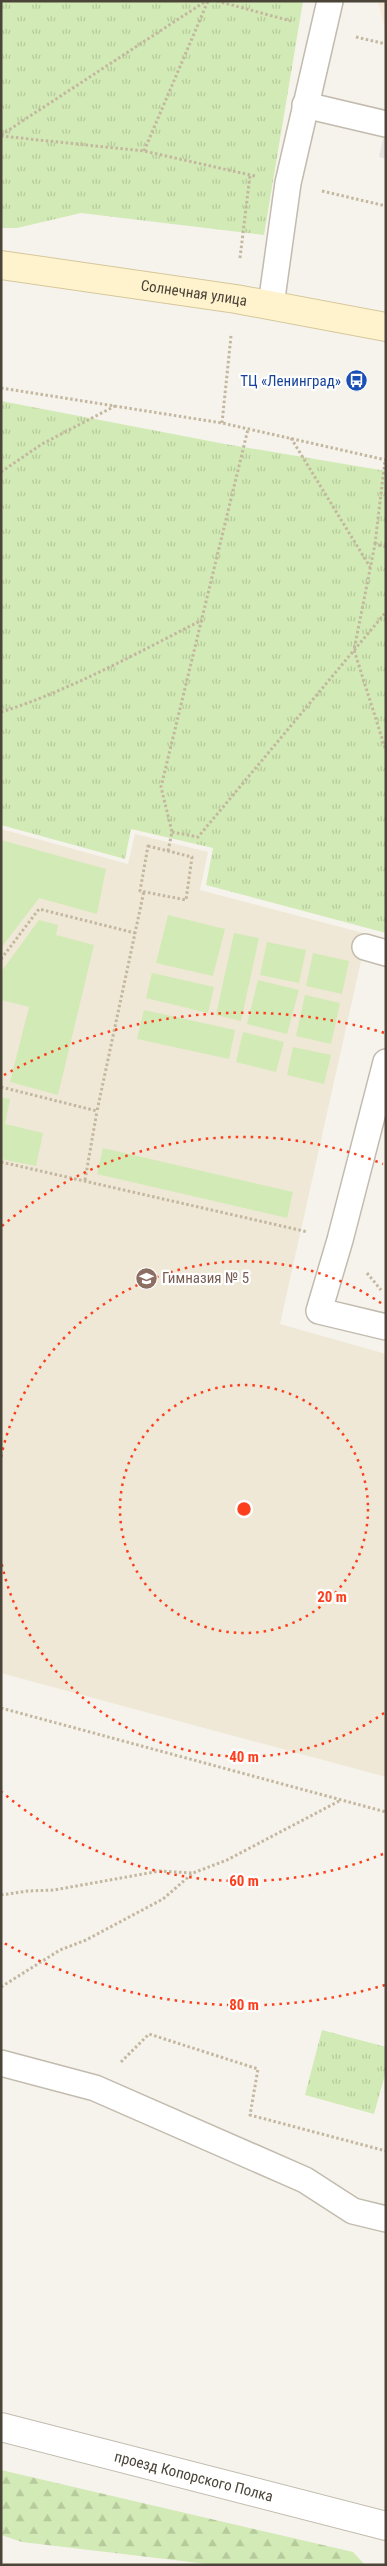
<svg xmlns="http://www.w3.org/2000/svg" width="387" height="2566" font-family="'Roboto Condensed',sans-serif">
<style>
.commercial{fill:#f7ead8}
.education{fill:#efe8d6}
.grass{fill:#d2eab5}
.forest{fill:url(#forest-firs)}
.park{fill:url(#park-tufts)}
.parking{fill:#e5e3e0}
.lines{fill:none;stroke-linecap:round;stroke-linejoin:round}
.lane-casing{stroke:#c2bbae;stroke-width:28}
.street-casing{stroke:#c2bbae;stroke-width:30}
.secondary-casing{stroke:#d6c79b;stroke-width:30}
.path{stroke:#c4b79f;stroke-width:3;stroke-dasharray:2.5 2.5;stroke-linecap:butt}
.lane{stroke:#fff;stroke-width:25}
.street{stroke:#fff;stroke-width:28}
.secondary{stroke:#fff3cd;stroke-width:28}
.ring{fill:none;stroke:#fc3f1d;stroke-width:2.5;stroke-dasharray:2.5 5}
.labels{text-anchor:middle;stroke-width:4.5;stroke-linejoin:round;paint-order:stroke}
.street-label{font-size:15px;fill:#4b4439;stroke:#fff}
.transit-label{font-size:15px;fill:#164399;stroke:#fff;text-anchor:end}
.education-label{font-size:15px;fill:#785e54;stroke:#fff;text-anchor:start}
.centre{fill:#fc3f1d;stroke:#fff;stroke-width:2.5}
.ring-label{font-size:15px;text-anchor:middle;font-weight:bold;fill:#fc3f1d;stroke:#fff;stroke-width:4.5;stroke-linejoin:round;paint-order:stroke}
</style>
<defs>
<pattern id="forest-firs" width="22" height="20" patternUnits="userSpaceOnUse" patternTransform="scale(1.25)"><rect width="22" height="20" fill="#d2eab5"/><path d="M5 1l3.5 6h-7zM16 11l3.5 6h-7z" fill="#b6ca9c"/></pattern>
<pattern id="park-tufts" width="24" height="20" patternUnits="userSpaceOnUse" patternTransform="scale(1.25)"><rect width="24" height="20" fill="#d2eab5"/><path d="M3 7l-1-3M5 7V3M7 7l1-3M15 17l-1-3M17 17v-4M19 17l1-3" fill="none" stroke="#b6ca9c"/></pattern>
</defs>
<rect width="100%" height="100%" fill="#f6f3ec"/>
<!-- commercial -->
<polygon class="commercial" points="378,1 386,1 386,32"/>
<!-- education -->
<polygon class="education" points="1,829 128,864 135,834 208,852 200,890 367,934 280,1324 386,1354 386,1777 1,1673"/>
<!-- grass -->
<g class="grass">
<polygon points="1,840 106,869 97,914 39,898 1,948"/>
<polygon points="168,915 225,929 213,976 156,963"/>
<polygon points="39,920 58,925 56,935 94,945 58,1095 10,1082 29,1007 1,1000 1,972"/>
<polygon points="234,933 259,938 241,1021 216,1015"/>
<polygon points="267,942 306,950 299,983 260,975"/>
<polygon points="313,953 349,961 342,994 306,986"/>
<polygon points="152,973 214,987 208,1013 146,998"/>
<polygon points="258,980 299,990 287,1034 247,1024"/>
<polygon points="305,995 340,1003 331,1044 296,1036"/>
<polygon points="144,1010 235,1030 229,1059 137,1039"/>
<polygon points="243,1032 284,1042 276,1072 236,1062"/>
<polygon points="293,1047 331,1055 324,1084 287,1075"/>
<polygon points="1,1097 10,1099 5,1124 43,1133 36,1166 1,1159"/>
<polygon points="103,1148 293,1192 287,1218 97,1174"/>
</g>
<!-- forest -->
<polygon class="forest" points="1,2470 353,2552 365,2565 216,2565 22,2542 1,2535"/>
<!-- park -->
<g class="park">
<polygon points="1,1 303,1 264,235 81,213 17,228 1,228"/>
<polygon points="1,401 225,444 386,471 386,933 206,885 213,848 131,829 125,859 1,825"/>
<polygon points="322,2030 386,2047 386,2071 374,2114 305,2095"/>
</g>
<!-- parking -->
<polygon class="parking" points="386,125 386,159 379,157"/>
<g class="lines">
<defs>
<g id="lane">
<polyline points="305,105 386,124"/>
<polyline points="271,305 288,183 330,1"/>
<polyline points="365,947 386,953"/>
<polyline points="386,1062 340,1240 319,1311 386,1327"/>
<polyline points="1,2063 95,2088 305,2180 353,2211 386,2219"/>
</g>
<g id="street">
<path id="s1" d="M1 2427 386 2526"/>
</g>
<g id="secondary">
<path id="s2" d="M1 265 236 299 386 327"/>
</g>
</defs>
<!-- lane casing -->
<use href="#lane" class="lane-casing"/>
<!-- street casing -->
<use href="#street" class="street-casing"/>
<!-- secondary casing -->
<use href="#secondary" class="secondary-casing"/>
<!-- path -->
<g class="path">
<polyline points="217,1 291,21"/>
<polyline points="356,37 386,44"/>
<polyline points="1,135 206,1"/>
<polyline points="1,136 144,151 255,176"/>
<polyline points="144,151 208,1"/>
<polyline points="322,191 386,206"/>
<polyline points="240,258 250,175"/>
<polyline points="1,388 222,423 386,460"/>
<polyline points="222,423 231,336"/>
<polyline points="291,438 370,567"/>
<polyline points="1,472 42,444 115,406"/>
<polyline points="375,544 385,460"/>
<polyline points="386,547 375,544 354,650 386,751"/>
<path d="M1 712C69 691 139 652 202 620"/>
<polyline points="172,832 198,837 386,612"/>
<polygon points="148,846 192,857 186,900 140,891"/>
<polyline points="168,851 172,832 161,787 248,429"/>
<polyline points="1,959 39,909 135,933"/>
<polyline points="1,1087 97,1111 144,891"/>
<polyline points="1,1162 308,1232"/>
<polyline points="85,1180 97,1111"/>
<polyline points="367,1273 381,1290"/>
<polyline points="1,1708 386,1812"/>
<polyline points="1,1895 28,1891 54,1890 160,1871 192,1873"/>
<polyline points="1,1987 60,1950 86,1940 163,1899 193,1873 227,1860 341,1800"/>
<polyline points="121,2062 149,2034 258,2069 250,2115 386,2151"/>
</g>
<!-- lane -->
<use href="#lane" class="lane"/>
<!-- street -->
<use href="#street" class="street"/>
<!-- secondary -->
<use href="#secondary" class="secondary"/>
</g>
<!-- distance rings -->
<g class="ring">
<circle cx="244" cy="1509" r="124"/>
<path d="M384 1713A248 248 0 0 1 1 1561M1 1457A248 248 0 0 1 384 1305"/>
<path d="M383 1854A372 372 0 0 1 2 1792M2 1226A372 372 0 0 1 383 1164"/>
<path d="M385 1985A496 496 0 0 1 4 1943M4 1075A496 496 0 0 1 385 1033"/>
</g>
<!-- icons -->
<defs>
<symbol id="bus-disc" viewBox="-11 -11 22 22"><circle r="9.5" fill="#1a4fb4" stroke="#fff"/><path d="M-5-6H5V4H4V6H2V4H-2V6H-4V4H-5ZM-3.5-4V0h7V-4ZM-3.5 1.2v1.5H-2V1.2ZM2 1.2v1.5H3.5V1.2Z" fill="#fff"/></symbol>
<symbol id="school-disc" viewBox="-11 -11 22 22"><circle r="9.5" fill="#8d6e63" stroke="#fff"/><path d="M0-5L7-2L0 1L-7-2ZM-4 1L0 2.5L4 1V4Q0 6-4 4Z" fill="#fff"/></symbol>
</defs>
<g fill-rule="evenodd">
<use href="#bus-disc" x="344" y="368" width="25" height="25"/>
<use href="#school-disc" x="134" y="1266" width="25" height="25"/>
</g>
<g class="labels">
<!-- street labels -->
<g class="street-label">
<text dy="5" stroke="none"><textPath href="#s2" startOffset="195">Солнечная улица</textPath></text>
<text dy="5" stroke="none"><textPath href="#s1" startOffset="199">проезд Копорского Полка</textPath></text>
</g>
<!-- transit labels -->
<g class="transit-label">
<text x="341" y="386">ТЦ «Ленинград»</text>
</g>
<!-- education labels -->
<g class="education-label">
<text x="162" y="1283">Гимназия № 5</text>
</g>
</g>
<circle cx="244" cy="1509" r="8" class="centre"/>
<g class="ring-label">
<text x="332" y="1602">20 m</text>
<text x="244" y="1762">40 m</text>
<text x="244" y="1886">60 m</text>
<text x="244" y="2010">80 m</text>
</g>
<!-- border -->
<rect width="387" height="2566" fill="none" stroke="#4b4439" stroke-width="5"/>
</svg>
